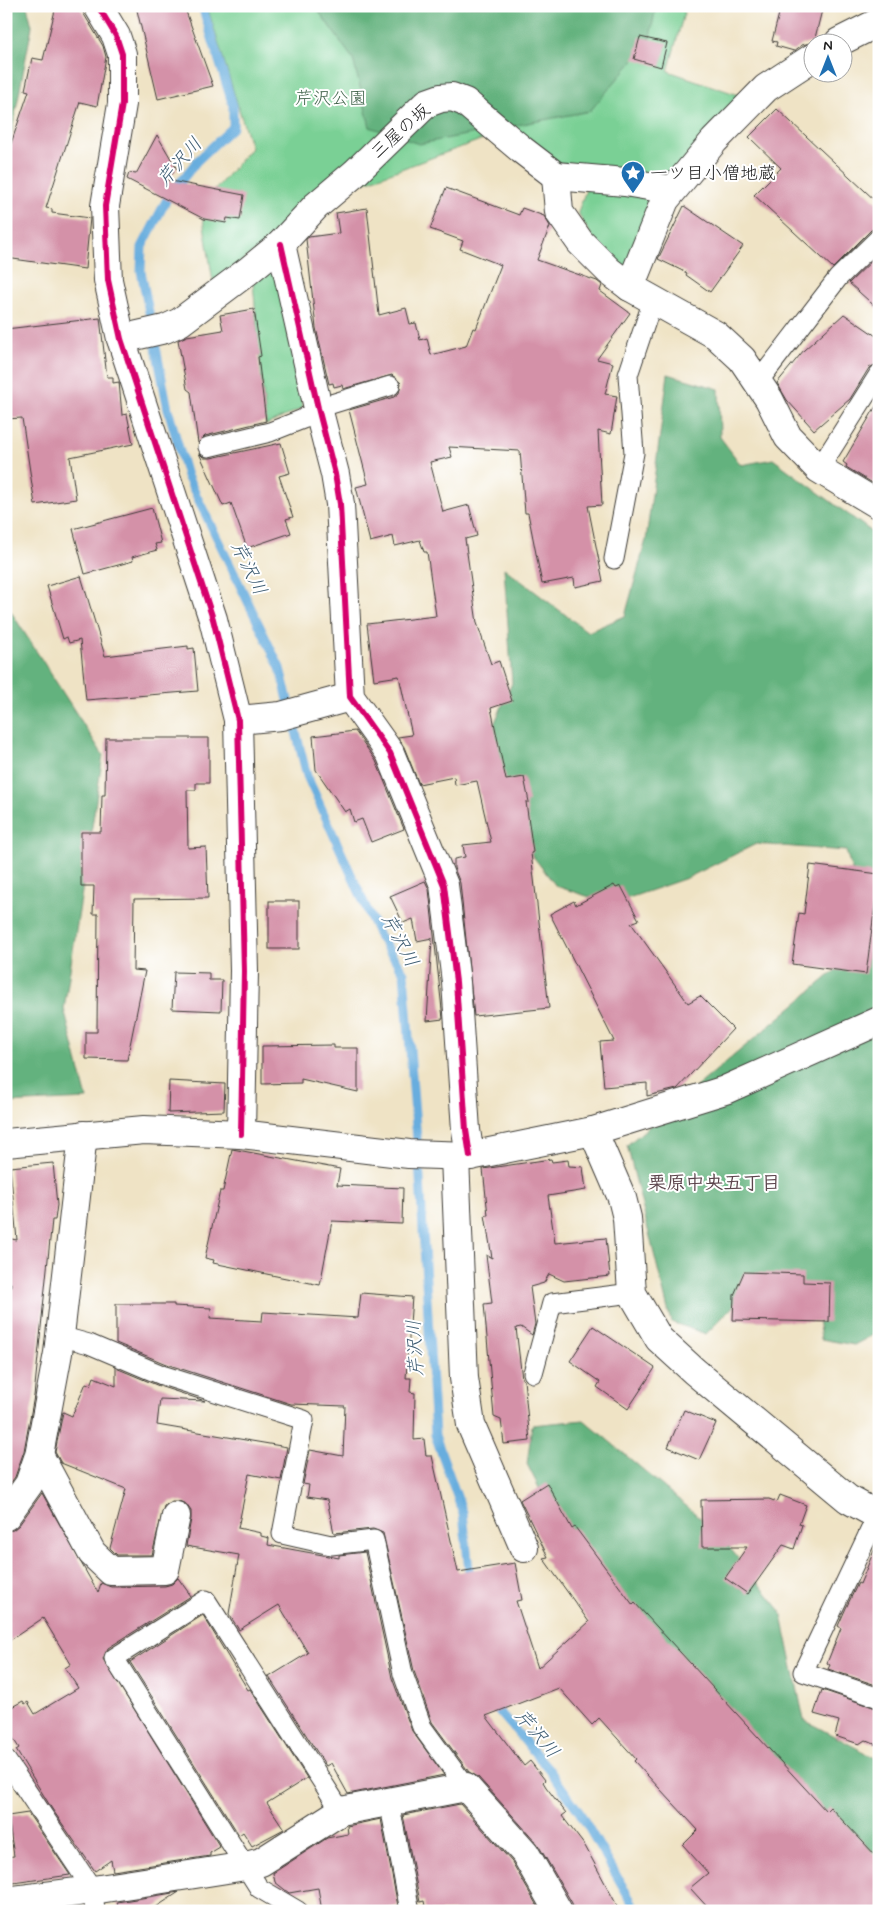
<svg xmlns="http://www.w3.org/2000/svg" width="885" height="1917" font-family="Mynerve,'Klee One',sans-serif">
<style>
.green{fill:#7ad095;stroke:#4b7658}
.forest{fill:#63b27e;stroke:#40674d}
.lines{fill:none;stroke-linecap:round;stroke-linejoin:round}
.stream{stroke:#68adde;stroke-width:9}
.building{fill:#d491a8}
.service-casing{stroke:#3c3a35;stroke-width:21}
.minor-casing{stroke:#3c3a35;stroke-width:30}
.service{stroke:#fff;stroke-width:19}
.minor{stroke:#fff;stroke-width:28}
.cycleway-casing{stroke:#fff;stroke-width:9}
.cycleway{stroke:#d6006c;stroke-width:6}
.labels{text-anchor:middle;stroke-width:4;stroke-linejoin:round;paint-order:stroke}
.park-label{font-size:18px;fill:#42644c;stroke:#fff}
.street-label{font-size:18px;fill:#1c1c1c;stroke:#fff}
.poi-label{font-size:18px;fill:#1c1c1c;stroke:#fff;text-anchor:start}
.water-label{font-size:19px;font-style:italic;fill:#3e5d73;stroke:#fff}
.neighbourhood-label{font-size:19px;font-weight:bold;fill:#5c454d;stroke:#fff}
</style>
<rect width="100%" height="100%" fill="#fff"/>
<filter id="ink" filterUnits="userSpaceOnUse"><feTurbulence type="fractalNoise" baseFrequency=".02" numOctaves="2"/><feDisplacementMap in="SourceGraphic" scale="10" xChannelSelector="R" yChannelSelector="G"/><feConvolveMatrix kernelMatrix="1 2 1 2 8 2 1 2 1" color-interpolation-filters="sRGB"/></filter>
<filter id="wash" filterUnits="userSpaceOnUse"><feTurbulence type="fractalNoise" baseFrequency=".0096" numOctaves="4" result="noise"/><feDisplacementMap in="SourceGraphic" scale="20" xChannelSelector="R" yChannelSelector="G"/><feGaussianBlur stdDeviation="1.12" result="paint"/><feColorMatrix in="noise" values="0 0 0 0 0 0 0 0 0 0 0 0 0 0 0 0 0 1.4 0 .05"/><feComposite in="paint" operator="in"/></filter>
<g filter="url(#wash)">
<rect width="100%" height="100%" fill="#efe3c5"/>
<!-- green -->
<g class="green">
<polygon points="207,6 686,6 668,71 747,98 676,173 653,178 545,168 486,138 324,197 261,247 213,282 201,206 251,148"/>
<path d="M588 184 657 196 625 270C606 252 588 236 578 212Z"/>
<polygon points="276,268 303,408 266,425 253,283"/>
</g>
<!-- forest -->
<g class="forest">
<polygon points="6,6 27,6 32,26 6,162"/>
<polygon points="315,6 656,6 649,42 590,111 419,144 370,127 353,59"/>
<polygon points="668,374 719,389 720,437 741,465 773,459 879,537 879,1332 854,1345 821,1339 814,1292 761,1278 706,1334 671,1322 627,1145 842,965 862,902 846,851 756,844 687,878 611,904 556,886 505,820 486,743 512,683 504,568 588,632 625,616 646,540"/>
<polygon points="6,604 103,755 64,1009 87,1099 6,1103"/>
<polygon points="584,1420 716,1531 781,1611 804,1720 879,1760 879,1857 864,1843 765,1787 589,1587 527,1464 532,1425"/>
</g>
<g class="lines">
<!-- stream -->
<g class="stream">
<polyline points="202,6 233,106 233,127 197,161 167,199 142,247 141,271 168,409 187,476 280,668 307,776 379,936 404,973 420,1178 435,1435 463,1513 470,1580"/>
<polyline points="491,1702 548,1768 580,1813 637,1911"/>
</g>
</g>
<g id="blocks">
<!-- building -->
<g class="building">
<polygon points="56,6 79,6 103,46 106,57 97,106 80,102 46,208 52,209 52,213 90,218 85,269 6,258 6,158 29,91 25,90 32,58 43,60"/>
<polygon points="136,6 184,6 213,86 158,99"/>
<polygon points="781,6 823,6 814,42 802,45 794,51 776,46 777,42 772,41"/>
<polygon points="640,37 667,43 661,67 634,59"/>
<polygon points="777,109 879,204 879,227 871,230 833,268 754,195 781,168 749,137"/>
<polygon points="157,135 177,169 166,180 244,195 240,220 227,218 226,223 204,219 127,179 129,173 136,174"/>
<polygon points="446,188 519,215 522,208 544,216 550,226 537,260 597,281 602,285 600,291 630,313 597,359 613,363 605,394 617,396 611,434 598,431 602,505 588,506 603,581 575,587 574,578 542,584 528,513 525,513 520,451 449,447 452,457 430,462 443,512 469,505 477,536 465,539 477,623 491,664 499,661 512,701 491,708 506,780 524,777 529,802 526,802 533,852 531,853 549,1008 474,1016 460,883 454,868 454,859 465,857 463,845 491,842 477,781 455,785 454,777 419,784 404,747 398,737 412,735 399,676 374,680 367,624 436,616 427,552 424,552 420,540 395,546 393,536 370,542 356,487 368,484 349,410 394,397 399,393 401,383 392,375 343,389 342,385 334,387 333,383 329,384 316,328 306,239 309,237 339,233 336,213 367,208 379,315 406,308 410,324 416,323 420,340 427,338 431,355 466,346 473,328 476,329 501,265 460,249 463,241 430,229"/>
<polygon points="684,206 743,246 710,292 686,275 687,273 658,259"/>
<polygon points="879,254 879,310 849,283"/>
<polygon points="254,309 261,356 258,357 266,421 205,436 198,443 191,392 187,389 178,340 187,336 223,330 220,315"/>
<polygon points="844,314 879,338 879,363 869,368 850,399 814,430 787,400 777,383 804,350"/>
<polygon points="100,318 107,377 113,377 113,383 119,382 122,415 127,414 133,444 70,457 76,499 35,505 22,418 6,419 6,329"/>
<polygon points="879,401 879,487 846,467 847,465 843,462"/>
<polygon points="281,443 290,473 279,476 293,517 286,519 291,533 247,548 231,503 223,506 199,453 204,458 211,458"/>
<polygon points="152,508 161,543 155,544 157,550 132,557 133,561 85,574 73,529"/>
<polygon points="81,576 105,656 188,646 188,649 194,648 198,691 86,700 80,640 69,643 67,637 63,639 47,586"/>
<polygon points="355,731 376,761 404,829 371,842 362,819 354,822 350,809 345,812 316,770 313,736"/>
<polygon points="106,738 209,738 209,783 196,783 196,790 187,790 188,848 206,847 208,898 134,899 133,970 145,971 127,1060 86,1059 86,1032 97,1032 98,914 93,914 94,886 81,886 81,832 101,832 102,795 105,795"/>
<polygon points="810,865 879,874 866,974 792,964 799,913 804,914"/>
<polygon points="425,881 429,889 443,1019 427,1021 432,938 417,941 413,919 403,923 390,896"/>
<polygon points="614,885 616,888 621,886 639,920 631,923 688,1003 700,996 733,1029 677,1089 647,1096 647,1083 604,1087 600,1042 614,1041 550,914 574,901 576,905"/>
<rect x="269" y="901" width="30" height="48"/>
<polygon points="174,972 209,973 209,980 222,980 221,1011 172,1009"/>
<polygon points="334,1045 334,1048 358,1048 358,1092 301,1079 301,1083 262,1084 262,1046"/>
<polygon points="169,1081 225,1084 224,1111 168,1113"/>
<polygon points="232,1149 340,1169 337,1185 403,1188 402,1224 332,1221 320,1285 213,1263 214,1260 205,1258 220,1191 223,1191"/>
<polygon points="551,1159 552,1162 568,1160 569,1166 583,1167 586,1190 548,1196 555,1243 606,1238 610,1276 564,1281 549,1274 544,1283 530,1287 535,1324 532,1335 521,1327 516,1328 522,1379 524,1380 530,1441 504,1444 501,1420 494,1417 484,1304 492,1303 486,1255 492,1258 485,1215 488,1215 483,1169"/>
<polygon points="53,1163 57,1205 55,1220 52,1220 34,1396 24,1451 15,1477 6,1489 6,1345 11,1283 6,1282 6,1238 17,1240 10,1167"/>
<polygon points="744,1272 803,1274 803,1282 830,1283 829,1322 733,1320 734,1295"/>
<polygon points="361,1293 412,1297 406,1378 411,1378 410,1392 415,1393 414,1440 424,1439 426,1456 432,1456 458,1572 515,1563 522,1600 516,1601 538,1668 589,1622 543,1558 548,1557 520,1500 547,1483 572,1529 575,1527 633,1605 635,1603 826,1811 830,1807 879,1859 879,1911 711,1911 690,1888 708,1873 683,1845 698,1830 634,1761 636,1759 599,1718 592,1725 559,1688 486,1716 524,1766 530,1761 545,1780 543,1782 546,1787 566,1813 562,1816 585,1846 620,1911 574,1911 572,1903 537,1843 478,1777 469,1772 432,1722 414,1671 383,1533 373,1529 334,1533 327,1500 307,1497 309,1485 303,1484 310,1450 343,1456 345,1406 291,1404 166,1364 116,1343 116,1304 174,1304 174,1306 211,1308 210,1318 262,1321 263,1312 358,1318"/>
<polygon points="593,1326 655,1368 628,1409 597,1387 600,1382 570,1361"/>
<polygon points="116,1368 159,1386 205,1401 160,1399 157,1425 287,1447 281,1480 249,1474 238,1528 261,1533 261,1536 269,1538 268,1545 339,1558 339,1555 365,1552 392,1678 412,1731 444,1775 348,1794 331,1763 326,1766 269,1677 308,1653 279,1605 239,1630 229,1614 239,1555 186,1546 191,1519 191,1511 186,1504 179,1501 172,1501 164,1506 152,1555 117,1555 110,1548 126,1489 61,1463 55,1452 63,1412 72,1416 86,1383 91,1385 94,1377 116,1386"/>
<polygon points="684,1410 716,1423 699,1460 668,1447"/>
<polygon points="42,1493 98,1593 101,1583 111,1587 165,1586 172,1584 178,1578 191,1596 108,1648 103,1659 220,1847 210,1853 210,1856 113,1871 111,1860 95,1871 52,1809 16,1750 19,1748 6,1727 6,1710 23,1701 25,1704 28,1702 35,1714 78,1688 65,1668 71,1664 43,1618 6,1643 6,1531 13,1530 19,1525"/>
<polygon points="780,1495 806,1505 799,1524 802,1525 794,1549 783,1545 748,1594 725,1578 747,1547 702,1547 701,1500 769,1499 777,1502"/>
<polygon points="878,1541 879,1541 879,1686 828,1669 830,1665 827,1663 841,1628 838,1626 846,1608 858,1583 860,1584"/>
<polygon points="203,1615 248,1690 250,1689 307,1778 267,1803 284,1829 252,1846 243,1832 239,1835 130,1662"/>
<polygon points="822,1690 879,1709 879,1746 865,1740 859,1744 835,1736 839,1721 814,1714"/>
<polygon points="460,1804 512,1862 540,1911 426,1911 424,1901 420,1902 403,1815"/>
<polygon points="28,1813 70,1875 6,1884 6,1857 14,1856 8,1816"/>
<polygon points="381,1819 398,1906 377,1911 322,1911 318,1888 289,1893 275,1882 273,1873 327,1838 348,1834 347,1826"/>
<polygon points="179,1892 150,1911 119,1911 117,1902"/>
</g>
</g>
</g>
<g filter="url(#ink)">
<use href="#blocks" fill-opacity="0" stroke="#3c3a35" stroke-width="1"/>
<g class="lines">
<defs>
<g id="service">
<polyline points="758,382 838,278 879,238"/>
<polyline points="208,447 270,432 303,419 318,408 390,386"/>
<polyline points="819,469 879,374"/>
<polyline points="614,559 634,453 628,375 653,300"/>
<polyline points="60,1336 89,1344 162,1375 304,1420 282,1534 331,1545 374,1540 403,1674 422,1727 466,1787"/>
<polyline points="533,1373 552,1303 632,1293"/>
<polyline points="877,1516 803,1672 879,1698"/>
<polyline points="6,1760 93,1890 95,1911"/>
<polyline points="389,1801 410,1911"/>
<polyline points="298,1911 259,1888 114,1658 206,1600 341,1811"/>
</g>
<g id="minor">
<polyline points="98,6 116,36 122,54 122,104 105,206 108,280 121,339 213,619 238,720 244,971 241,1134"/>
<polyline points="839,42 879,22"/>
<polyline points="556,176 559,212 580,242 609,271 630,287 716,335 742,359 769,399 788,437 819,469 879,505"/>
<polyline points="556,176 625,182 672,190"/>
<polyline points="281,244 318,408 335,474 340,504 350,697 390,753 444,885 456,982 466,1130 470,1156"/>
<polyline points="630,287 665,200 714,141 766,88 812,58"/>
<polyline points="121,339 165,329 180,322 248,271 281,244 316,206 355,173 427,103 441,98 452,97 465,102 522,150 556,176"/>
<polyline points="238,720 281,716 350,697"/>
<polyline points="593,1131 622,1198 627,1218 632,1293 659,1339 694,1371 848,1499 879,1516"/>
<polyline points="6,1143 144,1130 241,1134 409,1154 470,1156 593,1131 725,1090 879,1021"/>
<polyline points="455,1157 464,1378 471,1425 524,1548"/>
<polyline points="39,1455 92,1553 111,1571 165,1570 176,1516"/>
<polyline points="6,1516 29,1484 39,1455 58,1353 83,1135"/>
<polyline points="6,1901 93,1890 246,1866 261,1862 341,1811 466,1787 525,1853 558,1911"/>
</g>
</defs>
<!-- service casing -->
<use href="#service" class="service-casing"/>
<!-- minor casing -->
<use href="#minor" class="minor-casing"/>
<!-- service -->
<use href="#service" class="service"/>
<!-- minor -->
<use href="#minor" class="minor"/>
<defs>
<g id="cycleway">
<polyline points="98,6 116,36 122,54 122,104 105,206 108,280 121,339 213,619 238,720 244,971 241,1134"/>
<polyline points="281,244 318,408 335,474 340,504 350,697 390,753 444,885 456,982 466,1130 470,1156"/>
</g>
</defs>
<!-- cycleway casing -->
<use href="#cycleway" class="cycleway-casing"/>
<!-- cycleway -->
<use href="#cycleway" class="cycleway"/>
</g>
</g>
<!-- icons -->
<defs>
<symbol id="sight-pin" viewBox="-11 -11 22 30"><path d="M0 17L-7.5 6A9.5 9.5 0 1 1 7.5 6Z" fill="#1f6fb2" stroke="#fff"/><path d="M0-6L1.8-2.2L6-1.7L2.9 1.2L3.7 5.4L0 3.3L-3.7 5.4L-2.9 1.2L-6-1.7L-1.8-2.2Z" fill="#fff"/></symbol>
</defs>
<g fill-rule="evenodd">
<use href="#sight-pin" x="619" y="159" width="28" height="38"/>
</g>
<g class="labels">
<!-- park labels -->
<g class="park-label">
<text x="331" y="104">芹沢公園</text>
</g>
<!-- street labels -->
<g class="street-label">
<text transform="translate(400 131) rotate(-42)" y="6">三屋の坂</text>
</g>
<!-- poi labels -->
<g class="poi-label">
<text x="650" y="179">一ツ目小僧地蔵</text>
</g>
<!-- water labels -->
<g class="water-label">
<text transform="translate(179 161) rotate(-49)" y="7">芹沢川</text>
<text transform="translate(250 568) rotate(64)" y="7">芹沢川</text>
<text transform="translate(401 940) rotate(62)" y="7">芹沢川</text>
<text transform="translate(414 1348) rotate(-93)" y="7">芹沢川</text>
<text transform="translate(538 1733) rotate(50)" y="7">芹沢川</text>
</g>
<!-- neighbourhood labels -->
<g class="neighbourhood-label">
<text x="714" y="1189">栗原中央五丁目</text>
</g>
</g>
<!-- margin -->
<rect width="885" height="1917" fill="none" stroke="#fff" stroke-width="25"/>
<!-- north arrow -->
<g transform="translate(828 58)"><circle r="24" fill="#ffffff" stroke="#a4a4a4"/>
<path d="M0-4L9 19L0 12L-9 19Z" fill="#1f6fb2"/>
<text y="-8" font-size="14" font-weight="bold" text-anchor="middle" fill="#1c1c1c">N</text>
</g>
</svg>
